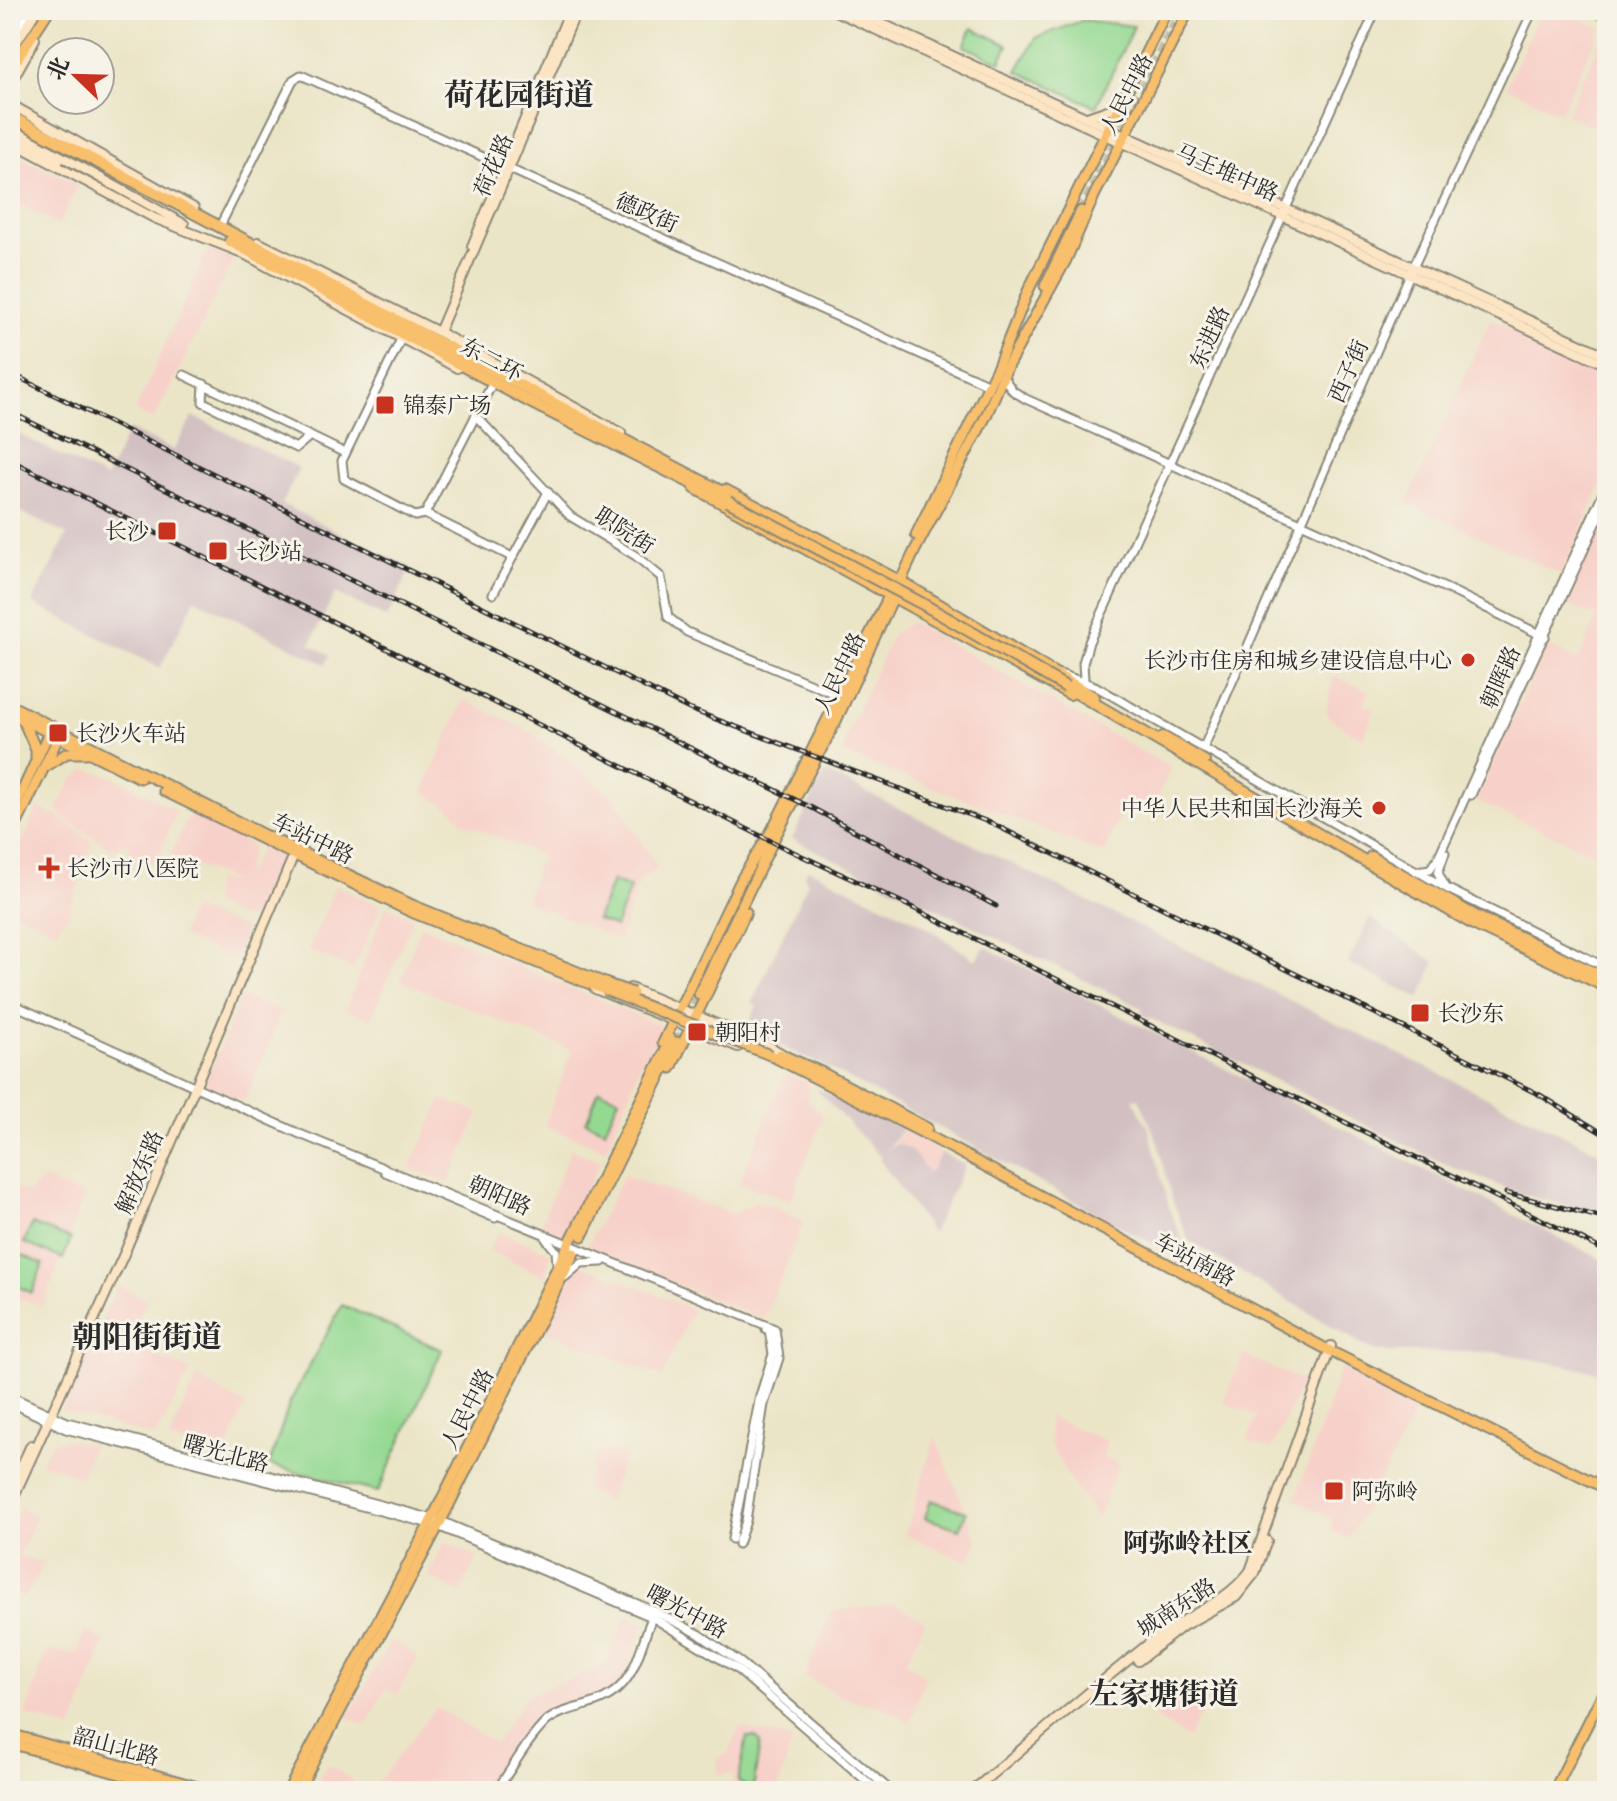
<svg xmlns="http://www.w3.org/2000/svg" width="1617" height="1801" font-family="'Old Standard TT','Noto Serif SC',serif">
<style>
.built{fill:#f7d1c9}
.industrial{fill:#d2bfc1}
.green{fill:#94d992;stroke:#60825e;stroke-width:2}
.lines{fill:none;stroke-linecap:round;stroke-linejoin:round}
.primary-tunnel{stroke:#c5c0a8;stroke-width:9;stroke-dasharray:9 4.5;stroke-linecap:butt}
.tertiary-casing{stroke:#8b8879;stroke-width:11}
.secondary-casing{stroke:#8b8879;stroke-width:12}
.primary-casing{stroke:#8b8879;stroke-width:13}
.trunk-casing{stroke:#8b8879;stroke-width:14}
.tertiary{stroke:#fff;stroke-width:7}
.secondary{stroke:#fce5c4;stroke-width:8}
.primary{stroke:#f8bf6c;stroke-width:9}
.trunk{stroke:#f8bf6c;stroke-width:10}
.rail-casing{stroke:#2b2b2b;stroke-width:5}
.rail{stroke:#f7f3e8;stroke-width:2;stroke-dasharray:6;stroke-linecap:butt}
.primary-bridge-casing{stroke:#8b8879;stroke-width:13;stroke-linecap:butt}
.trunk-bridge-casing{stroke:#8b8879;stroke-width:14;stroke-linecap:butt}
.primary-bridge{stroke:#f8bf6c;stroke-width:9}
.trunk-bridge{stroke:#f8bf6c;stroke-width:10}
.poi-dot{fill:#c8321e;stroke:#f7f3e8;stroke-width:3}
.labels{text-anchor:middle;stroke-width:6;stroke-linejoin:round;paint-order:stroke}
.street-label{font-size:22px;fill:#2b2b2b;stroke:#f7f3e8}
.poi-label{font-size:22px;fill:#2b2b2b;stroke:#f7f3e8;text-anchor:start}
.quarter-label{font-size:26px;font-weight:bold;fill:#2b2b2b;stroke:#f7f3e8}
.district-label{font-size:30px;font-weight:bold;fill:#2b2b2b;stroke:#f7f3e8}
</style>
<rect width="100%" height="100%" fill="#f7f3e8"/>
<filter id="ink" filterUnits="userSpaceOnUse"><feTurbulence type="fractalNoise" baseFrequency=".0125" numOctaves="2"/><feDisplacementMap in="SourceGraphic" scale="16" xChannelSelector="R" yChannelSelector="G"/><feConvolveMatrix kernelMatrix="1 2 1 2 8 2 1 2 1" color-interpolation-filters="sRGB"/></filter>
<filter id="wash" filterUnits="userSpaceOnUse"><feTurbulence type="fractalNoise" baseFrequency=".006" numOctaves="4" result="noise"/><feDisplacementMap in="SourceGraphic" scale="32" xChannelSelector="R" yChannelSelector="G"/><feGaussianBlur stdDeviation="1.8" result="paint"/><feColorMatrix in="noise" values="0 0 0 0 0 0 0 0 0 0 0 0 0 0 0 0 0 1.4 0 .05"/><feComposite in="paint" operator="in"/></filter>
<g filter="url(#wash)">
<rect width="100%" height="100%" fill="#ebe5c7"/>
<!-- built -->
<g class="built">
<polygon points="1541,10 1558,10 1601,28 1560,113 1506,87"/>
<polygon points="1604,34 1607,35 1607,132 1566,115"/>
<polygon points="10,152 78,184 59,224 10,201"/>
<polygon points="210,245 234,258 154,420 135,411"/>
<polygon points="1490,320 1496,320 1607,374 1607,472 1561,575 1407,503"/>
<polygon points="1607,514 1607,859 1475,801 1543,652 1551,647 1578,660 1597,617 1564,603"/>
<polygon points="911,622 1171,768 1150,813 1125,803 1104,853 842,753 848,731 893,634"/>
<polygon points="1334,676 1369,691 1364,704 1375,709 1363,739 1332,720 1326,712"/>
<polygon points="464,699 532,733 613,796 658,869 641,879 619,940 525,901 541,855 464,823 451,809 423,792"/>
<polygon points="86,769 121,780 177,811 155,864 127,849 129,841 112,849 63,817 57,809 71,781"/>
<polygon points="37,808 58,816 93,842 68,914 56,931 10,910 10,870"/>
<polygon points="195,814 253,846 243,880 264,843 281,858 251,919 236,917 212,903 215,879 236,882 171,855 186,820"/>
<polygon points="335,886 381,906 353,970 309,950"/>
<polygon points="386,905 413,918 371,1019 345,1010"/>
<polygon points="192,909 246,929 234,959 180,936"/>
<polygon points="421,925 664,1027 641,1064 607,1150 544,1126 572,1050 401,981"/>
<polygon points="241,996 282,1011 245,1101 205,1084"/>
<polygon points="785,1073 809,1083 808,1101 823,1116 791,1201 739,1183"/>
<polygon points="442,1099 479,1113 448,1184 410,1168"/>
<polygon points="903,1127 942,1153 929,1174 910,1149 895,1142"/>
<polygon points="570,1149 601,1161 565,1235 541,1224"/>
<polygon points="624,1175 733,1214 758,1201 804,1221 764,1320 587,1246"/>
<polygon points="43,1179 84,1196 43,1306 16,1297 12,1313 10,1187 29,1193"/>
<polygon points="498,1232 551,1253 545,1277 489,1251"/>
<polygon points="577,1263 693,1309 662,1377 544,1330"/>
<polygon points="118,1285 147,1300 118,1360 131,1346 191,1370 155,1437 61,1410"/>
<polygon points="1243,1355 1302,1381 1272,1449 1247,1441 1257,1416 1223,1402"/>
<polygon points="1341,1368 1418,1407 1349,1539 1330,1531 1333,1519 1295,1500"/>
<polygon points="197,1377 246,1405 224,1455 168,1440"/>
<polygon points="1048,1416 1107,1441 1103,1457 1119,1464 1098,1517 1073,1485 1050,1445"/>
<polygon points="935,1436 978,1541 968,1561 905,1535"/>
<polygon points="66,1439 93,1445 81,1477 41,1463 51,1443"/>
<polygon points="598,1452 626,1453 608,1501 584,1489"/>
<polygon points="21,1506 37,1517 19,1556 44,1563 26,1597 10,1591 10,1533"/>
<polygon points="445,1542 478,1557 460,1592 427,1577"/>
<polygon points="894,1604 925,1621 906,1662 925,1677 910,1724 888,1709 840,1696 805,1676 831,1611"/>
<polygon points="627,1617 645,1624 624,1678 612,1692 555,1707 541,1718 488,1791 371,1791 436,1707 495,1744 527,1695 603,1667"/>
<polygon points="85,1629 105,1641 72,1730 25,1715 47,1650 77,1654"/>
<polygon points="392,1639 418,1659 397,1695 386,1688 366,1726 347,1717"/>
<polygon points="1171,1682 1210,1696 1188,1739 1156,1718"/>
<polygon points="739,1727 792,1739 778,1791 733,1791 733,1774 718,1775 717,1758 728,1754"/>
<polygon points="327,1764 355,1782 350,1791 311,1791"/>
</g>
<!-- industrial -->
<g class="industrial">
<polygon points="193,416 299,468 282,504 411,568 387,618 335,593 310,644 330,655 325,664 195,599 160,668 32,603 67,535 10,507 10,430 106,478 129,429 174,450"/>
<polygon points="825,772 1607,1156 1607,1216 1521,1194 1444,1164 1142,1014 1142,1008 792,839"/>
<polygon points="808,869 921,923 975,960 985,947 1607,1262 1607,1374 1497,1352 1375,1352 1188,1240 1171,1196 1158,1143 1139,1098 1133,1099 1148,1126 1170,1211 1183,1241 1181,1259 837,1072 746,1030 757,1006 752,1002 808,882 804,876"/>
<polygon points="1370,918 1435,962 1420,998 1347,963"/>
<polygon points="814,1087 903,1127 887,1151 897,1143 910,1149 929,1173 942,1153 965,1165 932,1233 879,1159 881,1157"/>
</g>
<!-- green -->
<g class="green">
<polygon points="1083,20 1134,26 1096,107 1017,71 1036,38"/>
<polygon points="972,28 1008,45 1000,62 964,46"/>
<polygon points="612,881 630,888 615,927 597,920"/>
<polygon points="599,1090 619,1098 605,1130 586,1122"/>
<polygon points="32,1224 71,1239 63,1259 24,1243"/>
<polygon points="10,1250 43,1264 32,1293 10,1283"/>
<polygon points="342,1305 442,1350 378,1492 269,1465 290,1402"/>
<polygon points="931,1500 966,1512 960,1529 925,1518"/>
<polygon points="747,1737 756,1737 760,1742 754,1784 749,1788 738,1782"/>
</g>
</g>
<g filter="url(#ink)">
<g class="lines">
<!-- primary-tunnel -->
<g class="primary-tunnel">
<polyline points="1081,211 1181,10"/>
<polyline points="677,1042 699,994"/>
</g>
<defs>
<g id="tertiary">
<polyline points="10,42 31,10"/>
<polyline points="222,222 293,80 301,75 989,385"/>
<polyline points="401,339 342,461 344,479 415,516 425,514 512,557"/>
<polyline points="184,375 345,453"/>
<polyline points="1003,377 1013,391 1026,399 1454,592 1545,637"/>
<polyline points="204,384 203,402 296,448 310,436"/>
<polyline points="476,416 570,516 636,556 661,577 668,617 687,632 840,696"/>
<polyline points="425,514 491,386"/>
<polyline points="493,594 548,492"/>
<polyline points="1060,674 1095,686 1446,888 1607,968"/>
<polyline points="1084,680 1083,663 1089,642 1376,10"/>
<polyline points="1203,749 1410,274 1533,10"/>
<polyline points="1471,795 1607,500"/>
<polyline points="1445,853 1438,873 1445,886"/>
<polyline points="1416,871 1430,869 1438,858 1607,484"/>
<polyline points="10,1003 300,1134 775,1329 779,1358 764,1404 746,1521 738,1544"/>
<polyline points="385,1172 495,1218"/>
<polyline points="546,1239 556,1251 557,1264"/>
<polyline points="565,1277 581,1263 602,1262"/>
<polyline points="10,1396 67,1422 441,1521 654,1611 699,1634 741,1663 891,1791"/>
<polyline points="10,1402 66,1429 438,1526 652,1617 737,1669 878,1791"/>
<polyline points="732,1539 760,1396 773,1354 769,1330 766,1329"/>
<path d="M496 1791C512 1769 527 1740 547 1721 558 1712 573 1709 587 1705 634 1692 636 1659 652 1617"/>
</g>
<g id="secondary">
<polyline points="833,10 1607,365"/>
<polyline points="852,10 1607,356"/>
<polyline points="10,52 37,10"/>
<polyline points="10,84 35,39"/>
<polyline points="10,104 194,208"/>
<polyline points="1087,117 1119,106"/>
<polyline points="10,128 184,224"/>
<polyline points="10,135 59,161"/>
<polyline points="10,141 154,218 245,254"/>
<polyline points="258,242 439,332 621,433"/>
<polyline points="472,246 570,10"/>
<polyline points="242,253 457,368"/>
<polyline points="439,332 577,10"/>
<polyline points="630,988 767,1045 786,1056"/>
<polyline points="595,989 738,1047"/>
<polyline points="10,1491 31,1445"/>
<polyline points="10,1505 124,1254 296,850"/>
<polyline points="1138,1661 1183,1626 1236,1597 1255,1573 1267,1541"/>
<path d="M972 1791C1033 1740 1093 1687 1156 1638 1188 1614 1225 1604 1250 1571L1331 1346"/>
</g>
<g id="primary">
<polyline points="1594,10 1607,16"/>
<polyline points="10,70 49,10"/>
<polyline points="1045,286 1081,211"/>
<polyline points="916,535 998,366 1028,291 1167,10"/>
<polyline points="10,705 264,835 412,905 610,985"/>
<polyline points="10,713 140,778"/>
<polyline points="23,720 36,750 36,758"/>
<polyline points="45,767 67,753 86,753"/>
<polyline points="164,791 409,911 605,990"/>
<polyline points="10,818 50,730"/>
<polyline points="772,830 887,600"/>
<polyline points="10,838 60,734"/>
<polyline points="699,994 775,837 835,723 915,550 986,416 1008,365 1066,260 1095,194 1189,10"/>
<polyline points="663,1043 742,878 771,832"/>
<polyline points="780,1054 821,1072 927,1128"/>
<polyline points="770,1055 929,1136 1330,1351 1607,1489"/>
<polyline points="671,1068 746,912"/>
<polyline points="582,1236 677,1042"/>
<polyline points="10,1734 212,1791"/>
<polyline points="10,1743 180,1791"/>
<polyline points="288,1791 432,1519 671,1039"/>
<polyline points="298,1791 441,1521 574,1253"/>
<polyline points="1554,1791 1607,1685"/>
</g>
<g id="trunk">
<polyline points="10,116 730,496"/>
<polyline points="230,241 534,404 701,488"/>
<polyline points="695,488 1070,694"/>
<polyline points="725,490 903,583 1094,697"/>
<polyline points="1066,687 1473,924 1607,987"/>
<polyline points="1163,737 1204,761"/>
<polyline points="1371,857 1477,917 1607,979"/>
</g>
</defs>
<!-- tertiary casing -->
<use href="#tertiary" class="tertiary-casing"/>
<!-- secondary casing -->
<use href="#secondary" class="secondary-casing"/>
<!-- primary casing -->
<use href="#primary" class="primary-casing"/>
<!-- trunk casing -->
<use href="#trunk" class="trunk-casing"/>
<!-- tertiary -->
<use href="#tertiary" class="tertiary"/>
<!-- secondary -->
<use href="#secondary" class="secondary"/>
<!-- primary -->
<use href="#primary" class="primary"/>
<!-- trunk -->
<use href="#trunk" class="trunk"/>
<defs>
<g id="rail">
<polyline points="10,373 689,709 991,823 1540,1095 1607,1136"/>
<polyline points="10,412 812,808 996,906"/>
<polyline points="10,460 787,849 899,901 1607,1252"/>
<polyline points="1506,1193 1607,1219"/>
</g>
</defs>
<!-- rail casing -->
<use href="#rail" class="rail-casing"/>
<!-- rail -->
<use href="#rail" class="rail"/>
<defs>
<g id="primary-bridge">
<polyline points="610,985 633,993"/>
<polyline points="605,990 770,1055"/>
</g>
<polyline id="trunk-bridge" points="728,501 921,603 1066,687"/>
</defs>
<!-- primary-bridge casing -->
<use href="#primary-bridge" class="primary-bridge-casing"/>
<!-- trunk-bridge casing -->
<use href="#trunk-bridge" class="trunk-bridge-casing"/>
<!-- primary-bridge -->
<use href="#primary-bridge" class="primary-bridge"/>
<!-- trunk-bridge -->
<use href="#trunk-bridge" class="trunk-bridge"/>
</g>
</g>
<!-- markers -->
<g class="poi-dot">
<rect x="375" y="395" width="20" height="20" rx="4"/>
<rect x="157" y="521" width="20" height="20" rx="4"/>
<rect x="208" y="541" width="20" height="20" rx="4"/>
<circle cx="1468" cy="660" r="8"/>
<rect x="48" y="723" width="20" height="20" rx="4"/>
<circle cx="1379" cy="808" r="8"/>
<path d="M45 856h8v8h8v8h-8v8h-8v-8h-8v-8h8z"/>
<rect x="1410" y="1003" width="20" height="20" rx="4"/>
<rect x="687" y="1022" width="20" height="20" rx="4"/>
<rect x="1324" y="1481" width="20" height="20" rx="4"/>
</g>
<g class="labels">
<!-- street labels -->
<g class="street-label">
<text transform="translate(1126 94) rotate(-63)" y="8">人民中路</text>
<text transform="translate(493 165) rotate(-67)" y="8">荷花路</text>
<text transform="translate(1227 172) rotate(24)" y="8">马王堆中路</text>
<text transform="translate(647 212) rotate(24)" y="8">德政街</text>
<text transform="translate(1209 337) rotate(-66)" y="8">东进路</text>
<text transform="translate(492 359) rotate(28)" y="8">东二环</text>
<text transform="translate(1348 371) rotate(-66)" y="8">西子街</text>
<text transform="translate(625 530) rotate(33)" y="8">职院街</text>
<text transform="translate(839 673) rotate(-64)" y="8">人民中路</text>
<text transform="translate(1500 677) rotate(-66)" y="8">朝晖路</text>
<text transform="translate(313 838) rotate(26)" y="8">车站中路</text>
<text transform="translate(139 1172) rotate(-67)" y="8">解放东路</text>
<text transform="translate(500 1195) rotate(24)" y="8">朝阳路</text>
<text transform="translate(1195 1259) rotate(28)" y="8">车站南路</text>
<text transform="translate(467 1409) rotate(-63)" y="8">人民中路</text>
<text transform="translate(226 1453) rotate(15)" y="8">曙光北路</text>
<text transform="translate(1176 1607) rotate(-33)" y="8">城南东路</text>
<text transform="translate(687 1611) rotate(28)" y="8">曙光中路</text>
<text transform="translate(116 1746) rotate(15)" y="8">韶山北路</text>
</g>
<!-- poi labels -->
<g class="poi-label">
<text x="403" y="413">锦泰广场</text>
<text x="149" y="539" text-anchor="end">长沙</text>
<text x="236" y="559">长沙站</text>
<text x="1452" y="668" text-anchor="end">长沙市住房和城乡建设信息中心</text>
<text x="76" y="741">长沙火车站</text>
<text x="1363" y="816" text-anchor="end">中华人民共和国长沙海关</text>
<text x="67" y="876">长沙市八医院</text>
<text x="1438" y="1021">长沙东</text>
<text x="715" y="1040">朝阳村</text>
<text x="1352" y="1499">阿弥岭</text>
</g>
<!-- quarter labels -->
<g class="quarter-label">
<text x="1188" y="1552">阿弥岭社区</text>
</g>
<!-- district labels -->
<g class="district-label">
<text x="519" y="105">荷花园街道</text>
<text x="147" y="1347">朝阳街街道</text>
<text x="1164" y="1704">左家塘街道</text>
</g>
</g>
<!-- margin -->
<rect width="1617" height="1801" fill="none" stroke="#f7f3e8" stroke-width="40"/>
<!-- north arrow -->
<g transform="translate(76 76) rotate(293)"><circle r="38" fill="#f7f3e8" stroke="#a5a39c" stroke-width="2"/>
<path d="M0-6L14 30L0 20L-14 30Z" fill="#c8321e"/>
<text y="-12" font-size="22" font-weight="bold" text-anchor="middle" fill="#2b2b2b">北</text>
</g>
</svg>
